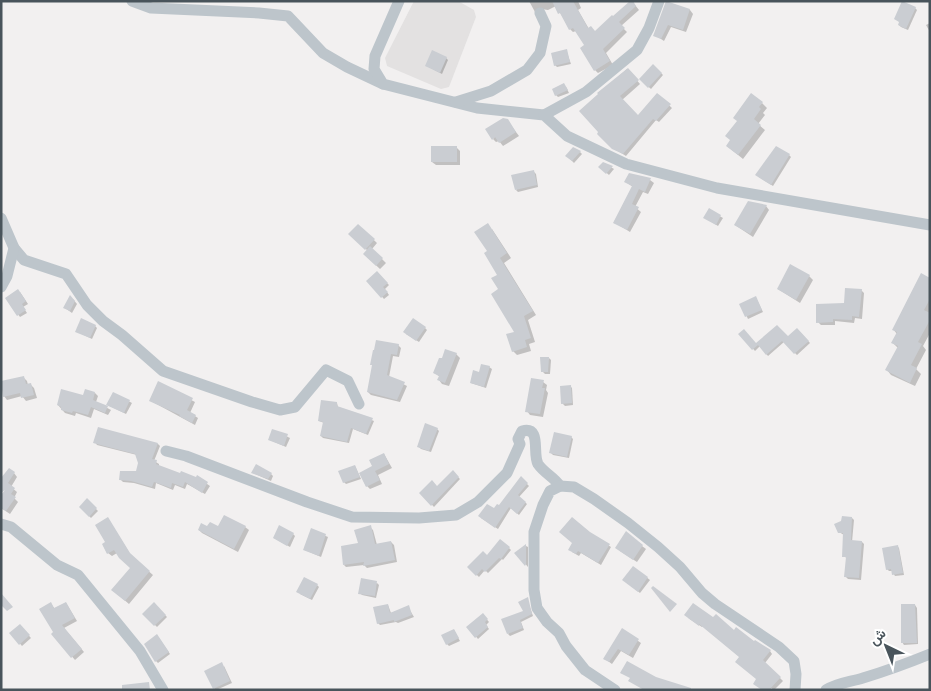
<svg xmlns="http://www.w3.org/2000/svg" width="931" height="691" font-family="Karla,Vazirmatn,sans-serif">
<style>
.education{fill:#e3e1e1}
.shadow{fill:#0003}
.building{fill:#cacdd2}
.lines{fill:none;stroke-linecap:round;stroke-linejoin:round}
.minor{stroke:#bdc5cb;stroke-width:11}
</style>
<rect width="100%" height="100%" fill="#f2f0f0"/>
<!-- education -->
<polygon class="education" points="414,1 458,1 474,10 476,17 449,87 441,89 387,66 385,58"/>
<!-- shadow -->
<g class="shadow">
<polygon points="529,1 578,1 581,8 578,10 589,29 595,33 613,18 635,5 639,10 621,26 627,32 606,53 613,65 598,73 595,70 586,45 576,31 573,32 570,29 556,6 548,10 541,9 535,12"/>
<polygon points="667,2 690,10 693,14 686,32 671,27 664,41 655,35"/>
<polygon points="915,8 917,10 908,30 901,27 899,25"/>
<polygon points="930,23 930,32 926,25"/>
<polygon points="566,50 571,64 557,67 555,65"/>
<polygon points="446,58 448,60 442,74 427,66"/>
<polygon points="653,65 663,75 651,89 640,79"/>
<polygon points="627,69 640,84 622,100 639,117 657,94 672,108 659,122 656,120 626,156 613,148 599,94"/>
<polygon points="566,87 569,93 558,97 556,95"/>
<polygon points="762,103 767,108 763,113 765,115 758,124 765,130 743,159 727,146 731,141 738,121"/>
<polygon points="507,120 519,136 503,146 499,141 496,142 493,139"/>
<polygon points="456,147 460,151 460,165 436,165 432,162"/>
<polygon points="580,152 582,154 574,163 567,156"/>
<polygon points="789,155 791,157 773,186 759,177"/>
<polygon points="604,163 614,169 609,175 600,167"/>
<polygon points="534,172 536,174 538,187 518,192 516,190"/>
<polygon points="630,174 650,180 654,183 648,194 643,192 635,207 641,212 630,232 614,222 633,187 626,182"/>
<polygon points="766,206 769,210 753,237 735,225"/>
<polygon points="709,210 723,218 718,226 707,219"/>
<polygon points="358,225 377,243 372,249 386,263 380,269 364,254 368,251 350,234"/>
<polygon points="492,229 511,258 504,263 536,315 528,320 535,342 529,344 531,351 517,355 513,351 516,332 499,290 498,275 489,251"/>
<polygon points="377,273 389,285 385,289 389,295 384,299 368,281"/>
<polygon points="809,276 813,280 800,303 778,289"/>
<polygon points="930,279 930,333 923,346 926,350 916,369 921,374 915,386 891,375 887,370 898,348 893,343 897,334 893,329"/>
<polygon points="861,290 864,293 862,319 855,318 854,323 835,321 835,325 821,325 818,322 845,305"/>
<polygon points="20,292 28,304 23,307 27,313 20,317 6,298"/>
<polygon points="756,298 763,312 748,319 741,304"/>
<polygon points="73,299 77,304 72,313 65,308"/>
<polygon points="95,326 97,328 92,339 76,331"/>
<polygon points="425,328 427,330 419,342 406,334"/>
<polygon points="797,329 810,343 797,355 784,342 768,356 760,346 755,351 740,334 756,344 788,337"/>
<polygon points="398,345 401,348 399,357 393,356 389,377 407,386 400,402 371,395 368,392 373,366"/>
<polygon points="456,354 460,358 449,386 442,384 439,380 440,377 435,373"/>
<polygon points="549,358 551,360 550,374 545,374 543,372"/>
<polygon points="489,367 492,369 486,388 471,383 479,373"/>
<polygon points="23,377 27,381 28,385 31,385 34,388 37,398 26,401 22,396 7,400 4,396 1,383"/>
<polygon points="543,382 547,385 546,390 548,393 543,417 530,415 527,411"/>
<polygon points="158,383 195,402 190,413 198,418 195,425 151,401"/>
<polygon points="570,386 572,388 573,405 565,406 562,403"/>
<polygon points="95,393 98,396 96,402 111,410 108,415 94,409 91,418 76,413 75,416 65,413 58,405"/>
<polygon points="113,393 132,403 126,414 110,406"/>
<polygon points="337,403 338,407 374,421 368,435 353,429 349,443 323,438 321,436 324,423 319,421"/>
<polygon points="437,429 439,431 431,452 421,449 419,447"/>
<polygon points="273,430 290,438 286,447 270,440"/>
<polygon points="571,437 573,439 569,458 553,455 551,453"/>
<polygon points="95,442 158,444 160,446 154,461 159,464 159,466 181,475 196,478 197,477 210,486 205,494 187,484 185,489 175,485 173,490 156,483 155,489 134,483 123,482 121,480 137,472 140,463 137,455 97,445"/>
<polygon points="384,454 392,468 378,475 382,484 370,489 367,486 374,467"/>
<polygon points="355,466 361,479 346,484 344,482"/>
<polygon points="453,472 460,479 434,507 421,493 437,488"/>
<polygon points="14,473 17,477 11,487 17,492 14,498 18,502 10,514 1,508 6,491 1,487"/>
<polygon points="253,473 271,474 273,476 271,481"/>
<polygon points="521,478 529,486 519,497 527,504 519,515 511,508 498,529 481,518 499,507"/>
<polygon points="87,500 98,511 91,518 80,507"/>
<polygon points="852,518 854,520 852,542 862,542 864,544 861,580 848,579 846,577 847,558 843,556 844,535 839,532"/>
<polygon points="108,519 132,557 153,575 129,604 116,593 132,568 117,553 112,556 108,553 107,542"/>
<polygon points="245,527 249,530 238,552 202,533 199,530 208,528"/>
<polygon points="370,527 373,530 377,545 391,542 394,545 397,562 367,568 364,565 346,567 344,565"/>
<polygon points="312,530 328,537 321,557 305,550"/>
<polygon points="589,533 611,547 601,565 581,553 579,556 572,552"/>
<polygon points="293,534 295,536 290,547 274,538"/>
<polygon points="526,546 528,547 528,567 516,553"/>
<polygon points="642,546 646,549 637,562 620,551"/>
<polygon points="897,546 899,548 904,575 895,576 892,571 889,571 887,569"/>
<polygon points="509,548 511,550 503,560 502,559 488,573 485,570 479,577 469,567 487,557"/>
<polygon points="633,567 650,580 640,593 626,582"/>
<polygon points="377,583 379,585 376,598 362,595 360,593"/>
<polygon points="317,585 319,587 312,600 300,594"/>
<polygon points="527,599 533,616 521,622 524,630 510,636 508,634 525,612"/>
<polygon points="66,603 77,621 64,628 84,652 75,660 53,634 54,633 51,604 55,609"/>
<polygon points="154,604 167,617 157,627 144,614"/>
<polygon points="388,605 391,613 408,607 414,617 398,623 396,622 380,625 378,623"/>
<polygon points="915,605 917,608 918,644 904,645 902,642"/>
<polygon points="483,615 489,622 486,625 489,629 478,639 468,627"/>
<polygon points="688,618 734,632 770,651 772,654 765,663 783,681 774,690 771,688 770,690 762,690 757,679 741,658 703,626 702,627"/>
<polygon points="20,626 31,638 22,646 11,633"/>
<polygon points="454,630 460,641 449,646 447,644"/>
<polygon points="622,630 641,643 633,658 621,651 612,664 605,659"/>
<polygon points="159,638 170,654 158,663 156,661"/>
<polygon points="224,666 232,683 216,690 214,688"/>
</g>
<!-- building -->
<g class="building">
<polygon points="552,1 573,1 588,28 591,26 595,31 612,15 613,16 630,1 633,1 636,6 619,22 625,28 603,49 610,61 594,71 580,48 584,45 573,28 569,30 560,13 558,14"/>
<polygon points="666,1 690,9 683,30 668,25 661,39 653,36"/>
<polygon points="902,1 916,7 906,29 898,25 899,22 894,19"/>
<polygon points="567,49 570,62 554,66 551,53"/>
<polygon points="432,50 447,57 440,73 425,66"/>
<polygon points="653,64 662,73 648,88 639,79"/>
<polygon points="628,68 639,80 620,96 638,115 657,93 671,104 656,121 653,119 623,154 612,149 597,134 598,132 579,111 598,94 597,93"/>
<polygon points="564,83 568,90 555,96 552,89"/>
<polygon points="751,93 763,102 759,107 761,109 754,119 761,125 738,155 726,146 730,140 725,136 737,121 733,118"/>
<polygon points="503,118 508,119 516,132 499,143 495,137 492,140 485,129"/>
<rect x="431" y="146" width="26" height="16"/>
<polygon points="776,146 790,154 771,185 755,175"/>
<polygon points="573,147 581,151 572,161 565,156"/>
<polygon points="603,162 613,166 606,174 598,167"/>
<polygon points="534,170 537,185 515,190 511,175"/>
<polygon points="629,173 651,178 645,192 639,189 632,204 639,207 627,230 613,223 632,186 624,182"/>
<polygon points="748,201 767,205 750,234 734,225"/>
<polygon points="709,208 721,215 716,225 703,218"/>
<polygon points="488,223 507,253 500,258 533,311 524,316 531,338 525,340 527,347 512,352 506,334 514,332 491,294 498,289 491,278 497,275 484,253 487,251 474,232"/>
<polygon points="358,224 375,239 365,250 348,234"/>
<polygon points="370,246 383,258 376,266 363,254"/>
<polygon points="790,264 810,275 796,300 777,289"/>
<polygon points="377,271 388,283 383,287 388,292 381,298 366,281"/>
<polygon points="921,273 930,278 930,299 924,310 930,313 930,320 918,342 922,344 911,365 917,368 910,383 885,370 898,346 891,343 897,332 892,330"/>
<polygon points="845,288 862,289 859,317 852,316 852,320 833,319 833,322 816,323 816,304 844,303"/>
<polygon points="18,289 26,301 22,304 26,310 17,316 5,298"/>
<polygon points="70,295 75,301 70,311 63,308"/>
<polygon points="756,296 762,310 745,317 739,304"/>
<polygon points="81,318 96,325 90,338 75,332"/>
<polygon points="413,318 426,327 416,341 403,332"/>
<polygon points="777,325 788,336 797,328 809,341 794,354 782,341 766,355 758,345 752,350 738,334 744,329 756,343"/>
<polygon points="376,340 399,344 397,355 391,354 387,375 405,382 397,400 367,392 372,365 370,365 373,350 374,350"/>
<polygon points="445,349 457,353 445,383 437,380 439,376 433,373 439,358 442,358"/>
<polygon points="540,357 549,357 548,372 541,372"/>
<polygon points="481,364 490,366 484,387 470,383 473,370 479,372"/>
<polygon points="24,376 26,384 31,383 34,395 21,398 20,393 3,397 1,381"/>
<polygon points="531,378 544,380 542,388 545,388 540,414 525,412"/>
<polygon points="158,381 193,398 187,410 196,415 192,423 179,416 180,415 149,401"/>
<polygon points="571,385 572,403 561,404 560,386"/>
<polygon points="61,389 83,395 85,389 95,392 93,400 108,406 105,413 91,407 88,415 73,411 72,413 61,410 61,407 57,405"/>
<polygon points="113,392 130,400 124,413 106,405"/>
<polygon points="321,400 337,402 337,406 373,418 366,434 351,428 347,442 320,436 323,422 318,421"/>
<polygon points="425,423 438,428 429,451 417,447"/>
<polygon points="98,427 158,443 152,459 157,460 156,464 180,473 181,471 196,477 197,475 208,482 202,493 185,482 183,487 172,483 171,488 154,482 152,487 131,481 119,480 120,471 136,471 138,463 135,454 93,443"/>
<polygon points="272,429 288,434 284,446 268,440"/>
<polygon points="554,432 572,436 567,457 549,453"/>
<polygon points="384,453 389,464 375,471 380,480 366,487 359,473 372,466 369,460"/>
<polygon points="256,464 272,473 268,479 251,473"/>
<polygon points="355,465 360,477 343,483 338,471"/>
<polygon points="9,468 15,472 8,483 15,488 11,494 16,497 6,511 1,508 1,495 5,490 1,493 1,478"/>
<polygon points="453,470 459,477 431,506 419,493 432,480 437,486"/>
<polygon points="521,476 528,483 518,495 526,502 517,514 509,507 495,528 478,516 487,504 494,508 497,504 499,505"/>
<polygon points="87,498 97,508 89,517 79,507"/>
<polygon points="224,515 246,526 234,549 198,530 201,523 207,526 210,522 218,526"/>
<polygon points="842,516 852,517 851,540 862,541 859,578 844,577 846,557 842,557 843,533 838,533 834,524 841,521"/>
<polygon points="108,517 130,553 150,571 125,601 111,590 130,568 119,558 114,550 107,554 102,544 105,542 95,525"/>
<polygon points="572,517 590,532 610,544 598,563 578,551 576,554 568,550 572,543 559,532"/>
<polygon points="279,525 294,533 287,546 273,538"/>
<polygon points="371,525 375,544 391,541 395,560 363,566 364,562 343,565 341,546 358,543 354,530"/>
<polygon points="311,528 326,534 319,556 303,550"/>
<polygon points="626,531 643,545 633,560 615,548"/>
<polygon points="500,539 510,547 501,559 499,558 485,572 482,569 476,576 467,567 483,551 487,555"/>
<polygon points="526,544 526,564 525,566 514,553"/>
<polygon points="898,545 903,573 892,575 891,569 886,570 882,548"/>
<polygon points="633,566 648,577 638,592 622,580"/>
<polygon points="304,577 318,584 310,599 296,592"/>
<polygon points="361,578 377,581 375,596 358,594"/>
<polygon points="653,586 677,604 670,612 651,588"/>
<polygon points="1,593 13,607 7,611 1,605"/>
<polygon points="528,597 532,614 520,620 523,628 507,634 501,619 523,611 518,602"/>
<polygon points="51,602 54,608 66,602 75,618 62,625 82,649 71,658 51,634 53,632 39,609"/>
<polygon points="154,602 166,615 154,626 142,614"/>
<polygon points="693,603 713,617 716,614 734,630 736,627 754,641 755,640 771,650 763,660 781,677 769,690 762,690 753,684 756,679 735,662 739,657 699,624 699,626 684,615"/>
<polygon points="388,604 390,613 409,605 412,615 394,622 394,620 377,624 373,607"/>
<polygon points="901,604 915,604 917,643 901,643"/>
<polygon points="483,613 488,619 485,622 488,627 475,638 466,627"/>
<polygon points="20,624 30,635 19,645 9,633"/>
<polygon points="622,628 639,639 629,655 618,649 609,662 603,659"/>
<polygon points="454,629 459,638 446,645 441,635"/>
<polygon points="157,634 169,652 155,662 144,644"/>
<polygon points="627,661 656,677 691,688 691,690 644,690 628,681 630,678 620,673"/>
<polygon points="222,662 230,681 213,689 204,671"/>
<polygon points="149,682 150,690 122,690 122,685"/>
</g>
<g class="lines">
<!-- minor -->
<g class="minor">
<polyline points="132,1 151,8 259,13 288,16 323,53 347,67 383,84"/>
<polyline points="399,1 375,56 374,69 383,84 477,108 544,115 567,136 626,164 717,188 930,225"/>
<polyline points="456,102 491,91 527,70 540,53 546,26 540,13"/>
<polyline points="544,115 586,92 637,50 649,28 659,1"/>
<polyline points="1,218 14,248 24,260 66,274 87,305 103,321 122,335 163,371 252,402 280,410 295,407 326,370 348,381 359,404"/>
<polyline points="1,287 7,276 14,248"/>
<path d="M166 451 186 456 307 502 352 517 419 518 456 515 478 502 507 473 520 444 518 439 522 431C542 426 532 453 538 464 544 473 554 477 560 486"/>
<polyline points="1,524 11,527 57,565 78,575 140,651 163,690"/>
<polyline points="615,690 585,670 566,646 559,633 547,622 537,608 534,590 534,532 543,505 550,491 560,486 574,487 594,499 628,523 658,547 680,567 702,593 715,604 779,647 794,661 796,674 795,690"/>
<path d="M826 690C837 683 850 682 863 678 886 671 908 663 930 654"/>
</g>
</g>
<!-- border -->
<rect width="931" height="691" fill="none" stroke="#49545b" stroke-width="5"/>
<!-- north arrow -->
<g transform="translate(886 646) rotate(317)" stroke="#ffffff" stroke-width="4" paint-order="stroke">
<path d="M0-4L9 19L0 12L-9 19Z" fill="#49545b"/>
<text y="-8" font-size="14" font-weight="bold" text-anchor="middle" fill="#49545b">ش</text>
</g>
</svg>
